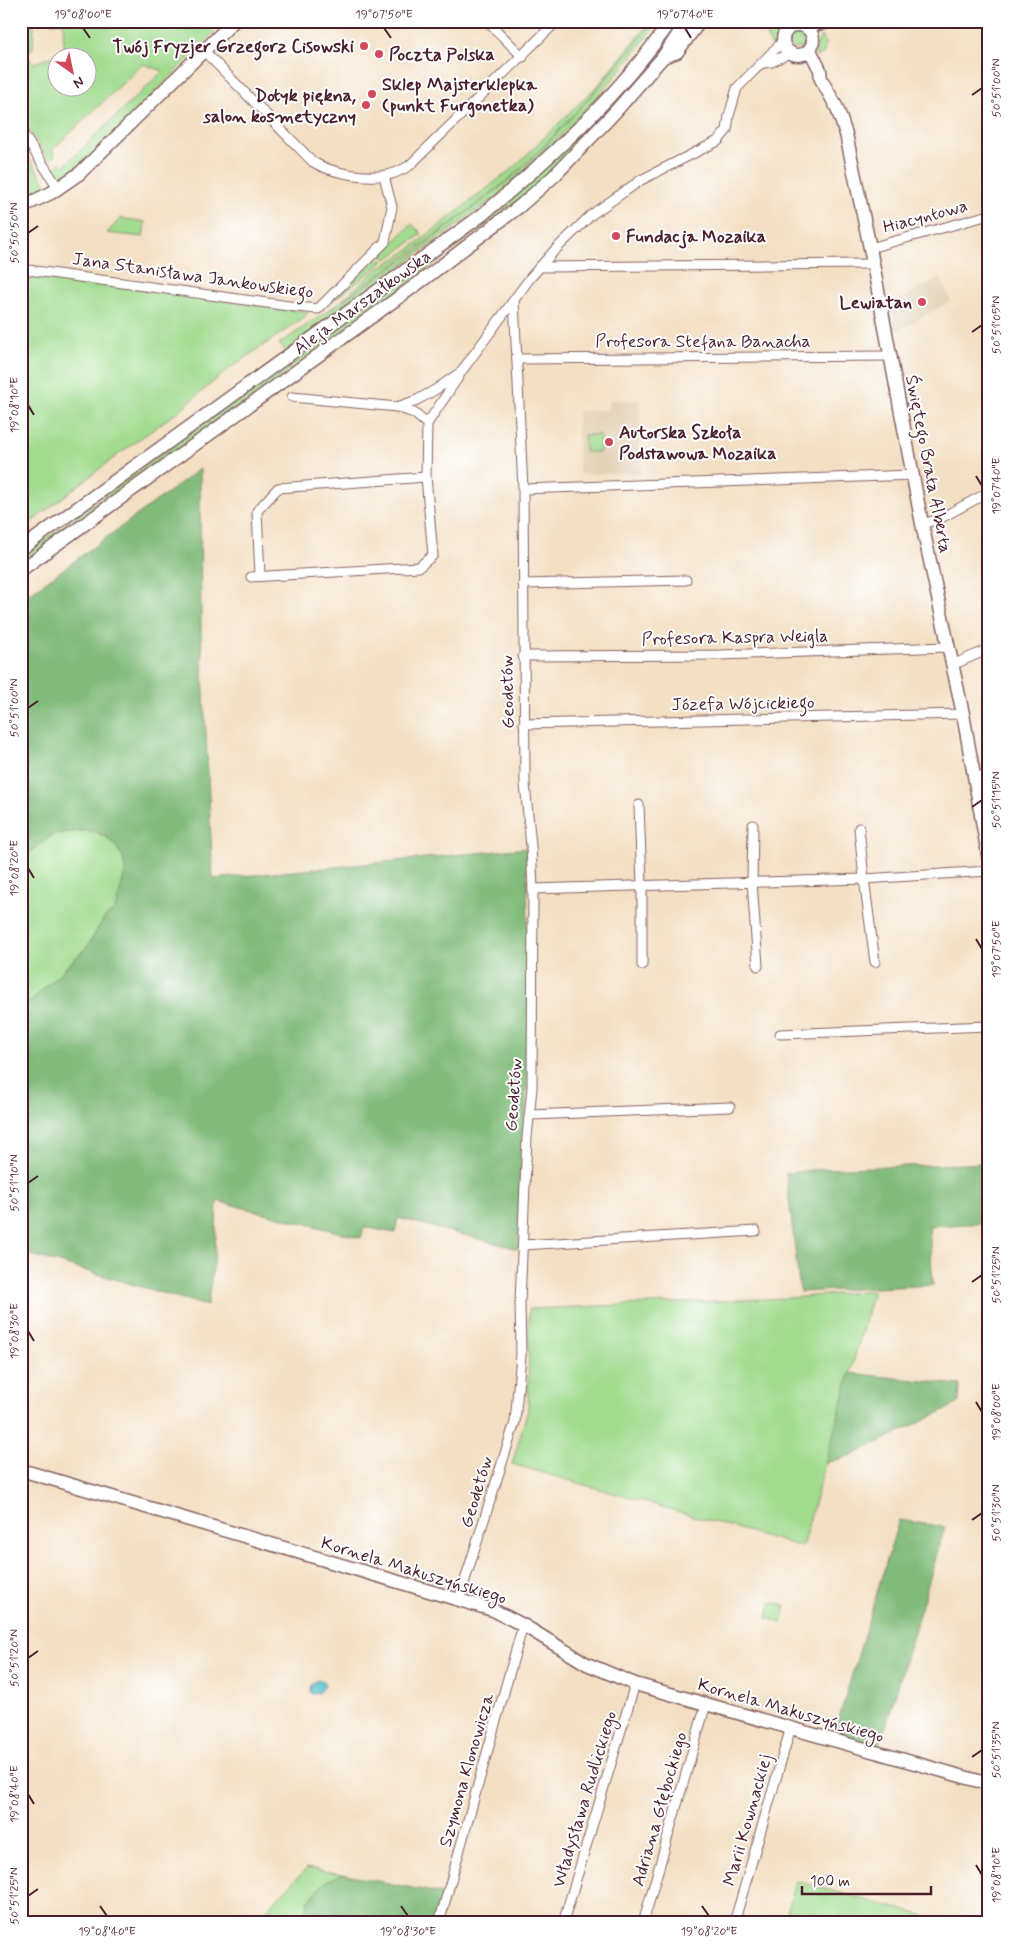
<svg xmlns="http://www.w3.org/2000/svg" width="1010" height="1944" font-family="Mynerve,sans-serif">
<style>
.built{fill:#e0ceb1}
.green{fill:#a0db8e;stroke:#757d5c;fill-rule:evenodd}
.forest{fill:#80bb79;stroke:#656d52}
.water{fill:#54c1cd;stroke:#4f707c}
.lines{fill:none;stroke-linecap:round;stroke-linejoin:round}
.street-casing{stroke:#856260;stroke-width:11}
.secondary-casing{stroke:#856260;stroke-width:15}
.street{stroke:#fff;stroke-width:9}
.secondary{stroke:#fff;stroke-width:12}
.ticks{fill:none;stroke:#4a1f2b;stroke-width:2}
.poi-dot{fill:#d1495b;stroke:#fff;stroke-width:2}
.labels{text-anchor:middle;stroke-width:4;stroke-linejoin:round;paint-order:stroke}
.poi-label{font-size:18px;font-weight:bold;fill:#4a1f2b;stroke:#fff;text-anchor:start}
.street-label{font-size:18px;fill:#4a1f2b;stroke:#fff}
.neatline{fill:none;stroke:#4a1f2b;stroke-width:2}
.ticks-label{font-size:12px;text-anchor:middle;fill:#4a1f2b}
</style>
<rect width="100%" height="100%" fill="#fff"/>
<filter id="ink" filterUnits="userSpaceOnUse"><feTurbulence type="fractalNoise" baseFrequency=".02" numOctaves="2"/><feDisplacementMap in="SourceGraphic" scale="10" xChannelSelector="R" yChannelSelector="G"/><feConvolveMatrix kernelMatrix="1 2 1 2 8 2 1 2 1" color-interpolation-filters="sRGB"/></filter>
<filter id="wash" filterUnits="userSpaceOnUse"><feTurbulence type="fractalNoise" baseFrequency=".0096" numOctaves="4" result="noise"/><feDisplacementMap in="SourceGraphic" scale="20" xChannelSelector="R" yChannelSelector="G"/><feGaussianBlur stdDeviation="1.12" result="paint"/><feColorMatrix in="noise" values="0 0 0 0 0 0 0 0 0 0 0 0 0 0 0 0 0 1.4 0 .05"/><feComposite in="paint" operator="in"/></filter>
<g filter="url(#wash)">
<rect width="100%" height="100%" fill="#f3dfc3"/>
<!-- built -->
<g class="built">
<polygon points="21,160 27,170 24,185 21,186"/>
<polygon points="940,277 951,301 895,332 892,304"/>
<polygon points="609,400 640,400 641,473 579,474 577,411 609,410"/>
</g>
<!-- green -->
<g class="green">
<path d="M51 21H220L223 24 89 158 64 178 61 177 54 169 60 162 64 166 163 71 143 64 52 150 55 155 49 161 28 128 23 118 21 78 28 76V63L21 62V60L29 58 34 63 64 52 63 22 51 23ZM58 58H88V88H58Z"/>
<path d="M651 21C649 31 626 55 617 65 583 105 545 148 505 182 453 224 398 262 342 300L375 271 408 250 513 168 598 85Z"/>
<polygon points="654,21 659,21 613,79 570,126 543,154 496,197 285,351 279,344 415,252 504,184 532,160 604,82"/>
<polygon points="677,21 681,21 657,53 587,136 526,195 296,367 291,360 468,232"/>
<path d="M758 21H773C779 31 780 39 773 48Z"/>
<polygon points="30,23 34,23 33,48 29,52 22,52 21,47 29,47"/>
<circle cx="797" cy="40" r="9"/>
<polygon points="821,36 825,43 824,53 816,57 815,48"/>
<polygon points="21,145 47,186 46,189 21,201 21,186 24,185 27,170 21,160"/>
<polygon points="121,218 145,222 143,237 107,233"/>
<polygon points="412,224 422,234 387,259 380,255"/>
<polygon points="376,259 384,261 330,303 373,262"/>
<polygon points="21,273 308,312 305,317 230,368 176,413 120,453 21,530"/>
<polygon points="287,363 292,369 21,565 21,556"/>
<polygon points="584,435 600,435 600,452 585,452"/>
<polygon points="79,831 94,831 106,837 116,846 123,857 125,872 122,885 115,910 105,917 87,947 30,1002 21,1006 21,852 30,852 53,834"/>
<polygon points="873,1291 802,1547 512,1464 528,1410 529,1309 789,1298"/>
<polygon points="772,1602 786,1606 782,1623 767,1618"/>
<polygon points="307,1868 342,1874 325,1882 308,1901 305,1923 253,1923"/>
<polygon points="796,1881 951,1923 784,1923"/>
</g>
<!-- forest -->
<g class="forest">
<polygon points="200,469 201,631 213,879 527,848 529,1049 518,1249 398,1218 395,1233 364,1227 361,1238 217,1201 215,1254 207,1306 21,1252 21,1006 30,1002 87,947 105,917 115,910 125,872 123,857 116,846 106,837 94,831 79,831 53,834 30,852 21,852 21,600"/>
<polygon points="989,1163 989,1223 929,1226 933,1285 800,1292 786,1173 819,1169"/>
<polygon points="850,1373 960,1385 959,1403 853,1455 825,1463"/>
<polygon points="899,1520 945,1527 880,1746 835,1731"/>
<polygon points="342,1874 448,1895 439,1923 305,1923 308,1901 325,1882"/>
</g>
<!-- water -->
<polygon class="water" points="318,1679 323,1681 325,1685 319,1693 312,1694 310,1691 311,1685"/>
</g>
<g filter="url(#ink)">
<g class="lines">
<defs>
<g id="street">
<polyline points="373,21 374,22"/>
<polyline points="487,21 523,57"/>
<path d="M204 51 313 162C331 173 366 179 387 175 395 174 402 170 409 166L557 21"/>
<polyline points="764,63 772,62 789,53"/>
<polyline points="21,131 59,189"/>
<polyline points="870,248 989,215"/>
<polyline points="539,267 873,264"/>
<polyline points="21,269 296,307 318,309 385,242 392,207 384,176"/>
<polyline points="517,359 889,356"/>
<polyline points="292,397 397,407 417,400 435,390 461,372 530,278 554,251 591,215 641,180 718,141 727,130 729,116 737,88 782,42"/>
<polyline points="397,407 414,413 427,424"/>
<polyline points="523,489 913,475"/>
<polyline points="922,524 939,519 989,492"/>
<polyline points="260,576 257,511 278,488 426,477"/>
<polyline points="251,577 419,567 433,555 426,477 427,424 459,376"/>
<polyline points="523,584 686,580"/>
<polyline points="523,656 720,655 948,647"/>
<polyline points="952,665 989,649"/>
<polyline points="524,724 963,714"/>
<polyline points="974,779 989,773"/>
<polyline points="639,805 642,885 642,965"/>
<polyline points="753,825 752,882 758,966"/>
<polyline points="859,828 864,879 875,962"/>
<polyline points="533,889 864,879 989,871"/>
<polyline points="780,1034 989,1026"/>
<polyline points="530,1115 730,1107"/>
<polyline points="523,1245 756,1231"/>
<polyline points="459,1599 515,1422 521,1355 520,1302 527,1137 532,1088 533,889 531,846 525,784 523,489 514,300"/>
<polyline points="439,1923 523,1625"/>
<polyline points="563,1923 635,1684"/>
<polyline points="643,1923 706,1704"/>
<polyline points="734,1923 791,1727"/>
</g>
<g id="secondary">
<circle cx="798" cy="40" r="15"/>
<polyline points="804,26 834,21"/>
<polyline points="810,50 820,70 821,79 837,108 846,134 870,248 922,524 963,714 989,860"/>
<polyline points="663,57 677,52 700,21"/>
<polyline points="21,207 51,193 80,173 234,21"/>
<path d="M21 549 482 215C551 157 618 96 671 21"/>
<polyline points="21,570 420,282 520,206 554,176 615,112 663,57 687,21"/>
<polyline points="21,1470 493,1610 523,1625 587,1664 635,1684 989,1784"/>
</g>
</defs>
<!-- street casing -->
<use href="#street" class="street-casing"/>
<!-- secondary casing -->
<use href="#secondary" class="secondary-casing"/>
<!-- street -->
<use href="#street" class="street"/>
<!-- secondary -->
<use href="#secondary" class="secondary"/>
</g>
</g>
<!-- ticks -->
<path class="ticks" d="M83 28 90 38M384 28 391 38M685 28 691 38M972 95 982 88M28 233 38 226M972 332 982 325M28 405 34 415M976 476 982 486M28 708 38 701M972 807 982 800M28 868 34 878M976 939 982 949M28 1183 38 1176M972 1282 982 1275M28 1331 34 1341M976 1402 982 1412M972 1520 982 1513M28 1658 38 1651M972 1757 982 1750M28 1794 34 1804M976 1865 982 1875M28 1896 38 1889M100 1906 107 1916M401 1906 408 1916M702 1906 709 1916"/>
<!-- markers -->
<g class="poi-dot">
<circle cx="364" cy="46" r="5"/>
<circle cx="379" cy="54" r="5"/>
<circle cx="372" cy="94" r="5"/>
<circle cx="366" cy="105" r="5"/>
<circle cx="616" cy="236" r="5"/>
<circle cx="922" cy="302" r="5"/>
<circle cx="609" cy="442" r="5"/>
</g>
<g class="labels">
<!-- poi labels -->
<g class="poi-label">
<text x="354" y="52" text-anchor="end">Twój Fryzjer Grzegorz Cisowski</text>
<text x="389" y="60">Poczta Polska</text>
<text x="382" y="90">Sklep Majsterklepka<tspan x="382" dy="21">(punkt Furgonetka)</tspan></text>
<text x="356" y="101" text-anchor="end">Dotyk piękna,<tspan x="356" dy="21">salon kosmetyczny</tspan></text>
<text x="626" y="242">Fundacja Mozaika</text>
<text x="912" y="308" text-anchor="end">Lewiatan</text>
<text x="619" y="438">Autorska Szkoła<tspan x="619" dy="21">Podstawowa Mozaika</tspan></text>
</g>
<!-- street labels -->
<g class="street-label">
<text transform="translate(925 216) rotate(-15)" y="6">Hiacyntowa</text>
<text transform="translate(193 275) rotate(8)" y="6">Jana Stanisława Jankowskiego</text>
<text transform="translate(362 302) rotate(-36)" y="6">Aleja Marszałkowska</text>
<text x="703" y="347">Profesora Stefana Banacha</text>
<text transform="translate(929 464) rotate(79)" y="6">Świętego Brata Alberta</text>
<text transform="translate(735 637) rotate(-1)" y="6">Profesora Kaspra Weigla</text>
<text transform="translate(507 692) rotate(-91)" y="6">Geodetów</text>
<text transform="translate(743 703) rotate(-1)" y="6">Józefa Wójcickiego</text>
<text transform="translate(513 1095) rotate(-86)" y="6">Geodetów</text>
<text transform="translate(476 1492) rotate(-73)" y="6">Geodetów</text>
<text transform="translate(414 1570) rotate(17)" y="6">Kornela Makuszyńskiego</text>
<text transform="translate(791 1710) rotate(16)" y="6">Kornela Makuszyńskiego</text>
<text transform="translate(466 1770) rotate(-74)" y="6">Szymona Klonowicza</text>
<text transform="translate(584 1799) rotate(-73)" y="6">Władysława Rudlickiego</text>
<text transform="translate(659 1809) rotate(-74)" y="6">Adriana Głębockiego</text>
<text transform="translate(747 1820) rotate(-74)" y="6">Marii Kownackiej</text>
</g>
</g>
<!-- margin -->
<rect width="1010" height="1944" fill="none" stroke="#fff" stroke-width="55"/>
<!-- north arrow -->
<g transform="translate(72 72) rotate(147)"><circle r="24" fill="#ffffff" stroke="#b7a5aa"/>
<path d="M0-4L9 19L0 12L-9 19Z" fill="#d1495b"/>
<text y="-8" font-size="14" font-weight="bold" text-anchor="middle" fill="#4a1f2b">N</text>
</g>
<!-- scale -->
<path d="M802 1886v8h129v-8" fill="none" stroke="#4a1f2b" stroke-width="2.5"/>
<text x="810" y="1886" font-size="15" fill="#4a1f2b" stroke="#ffffff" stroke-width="4" paint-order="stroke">100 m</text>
<rect x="28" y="28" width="954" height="1888" class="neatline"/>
<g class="ticks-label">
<text x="83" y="18">19°08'00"E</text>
<text x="384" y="18">19°07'50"E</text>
<text x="685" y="18">19°07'40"E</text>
<text transform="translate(996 88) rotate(-90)" y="4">50°51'00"N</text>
<text transform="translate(14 233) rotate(-90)" y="4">50°50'50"N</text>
<text transform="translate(996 325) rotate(-90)" y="4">50°51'05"N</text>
<text transform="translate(14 405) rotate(-90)" y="4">19°08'10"E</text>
<text transform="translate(996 486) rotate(-90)" y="4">19°07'40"E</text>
<text transform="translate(14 708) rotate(-90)" y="4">50°51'00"N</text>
<text transform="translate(996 800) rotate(-90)" y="4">50°51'15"N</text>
<text transform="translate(14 868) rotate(-90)" y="4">19°08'20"E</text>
<text transform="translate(996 949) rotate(-90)" y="4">19°07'50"E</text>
<text transform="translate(14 1183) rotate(-90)" y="4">50°51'10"N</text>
<text transform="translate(996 1275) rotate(-90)" y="4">50°51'25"N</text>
<text transform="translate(14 1331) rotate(-90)" y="4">19°08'30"E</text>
<text transform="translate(996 1412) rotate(-90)" y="4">19°08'00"E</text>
<text transform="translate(996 1513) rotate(-90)" y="4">50°51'30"N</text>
<text transform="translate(14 1658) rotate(-90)" y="4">50°51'20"N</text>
<text transform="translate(996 1750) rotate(-90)" y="4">50°51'35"N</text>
<text transform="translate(14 1794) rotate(-90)" y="4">19°08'40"E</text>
<text transform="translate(996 1875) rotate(-90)" y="4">19°08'10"E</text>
<text transform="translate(14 1896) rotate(-90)" y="4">50°51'25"N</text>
<text x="107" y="1935">19°08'40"E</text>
<text x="408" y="1935">19°08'30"E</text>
<text x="709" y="1935">19°08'20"E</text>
</g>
</svg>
